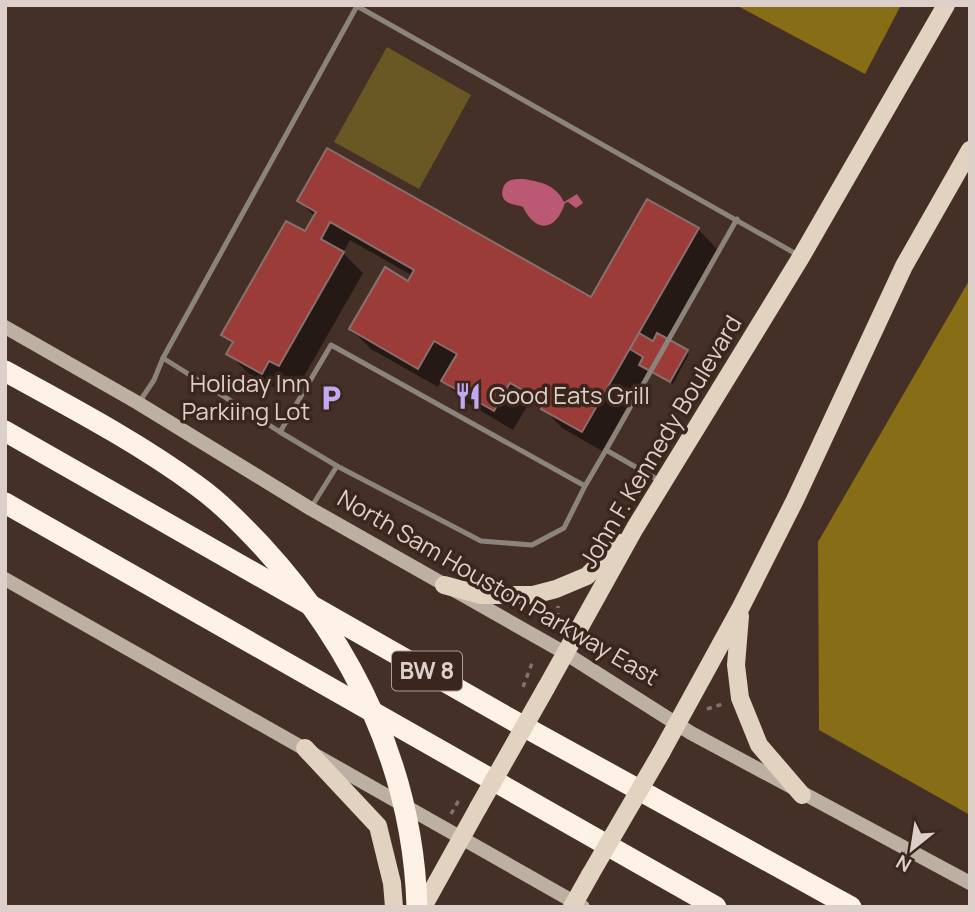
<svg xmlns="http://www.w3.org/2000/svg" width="975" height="912" font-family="Manrope,sans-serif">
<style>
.green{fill:#6a5824}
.forest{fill:#876d16}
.water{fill:#bb5975}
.shadow{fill:#0007}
.building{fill:#9c3c38;stroke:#8a6f6c;stroke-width:2}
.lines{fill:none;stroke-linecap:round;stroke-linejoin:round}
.path{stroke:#85736b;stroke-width:3.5;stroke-dasharray:5 5;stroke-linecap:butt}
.lane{stroke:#8c847b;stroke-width:5}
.secondary{stroke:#bcb0a2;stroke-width:14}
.primary{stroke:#e2d2c0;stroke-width:18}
.highway{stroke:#fef2e6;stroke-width:21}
.path-bridge{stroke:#85736b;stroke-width:3.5;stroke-dasharray:5 5;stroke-linecap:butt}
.primary-bridge{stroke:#e2d2c0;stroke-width:18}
.highway-bridge{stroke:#fef2e6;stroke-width:21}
.labels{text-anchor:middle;stroke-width:7;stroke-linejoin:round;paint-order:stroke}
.shield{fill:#3a261c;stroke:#ac9c95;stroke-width:2}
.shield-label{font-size:23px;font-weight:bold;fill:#ddcfc9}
.poi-label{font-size:24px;fill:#ddcfc9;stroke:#3a261c;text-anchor:end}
.street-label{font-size:24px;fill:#ddcfc9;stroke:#3a261c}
</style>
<rect width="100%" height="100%" fill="#443026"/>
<!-- green -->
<polygon class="green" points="387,47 471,95 419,189 334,142"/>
<!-- forest -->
<g class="forest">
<polygon points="736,5 901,5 865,74"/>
<polygon points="970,279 970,815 819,730 818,542"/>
</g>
<!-- water -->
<path class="water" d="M524 179C541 182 556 185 564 202L577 194 583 203 576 208 568 202 565 203C556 231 536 234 523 207 518 205 512 205 507 202 500 198 501 187 507 182 511 179 518 179 524 179Z"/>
<!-- shadow -->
<polygon class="shadow" points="299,201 591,299 698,229 717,249 666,340 689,354 673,384 648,370 602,451 562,428 544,409 530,401 513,430 463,400 442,380 438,387 371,349 351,329 409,283 413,276 350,240 343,253 363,273 299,385 289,379 282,392 248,373 229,354 234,345 223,335 306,234 316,217"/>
<!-- building -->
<g class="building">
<polygon points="327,148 591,297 647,199 699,228 582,432 541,409 544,403 510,383 494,411 441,381 457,354 434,341 418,369 349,329 385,267 408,281 414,270 330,222 321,239 344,252 279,366 269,361 262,374 226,354 233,342 221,335 286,221 305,231 316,212 297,201"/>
<polygon points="639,333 653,341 657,333 688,350 670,382 639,365 643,357 630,349"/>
</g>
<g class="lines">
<!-- path -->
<g class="path">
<polyline points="558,618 558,606"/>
<polyline points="523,687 532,663"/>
<polyline points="707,709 723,704"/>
</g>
<!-- lane -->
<g class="lane">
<polyline points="163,358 280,432"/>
<polyline points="140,401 154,380 163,358 357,6 798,255"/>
<polyline points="606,450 737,219"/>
<polyline points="585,486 564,528 532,545 481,541 337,466 280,432 331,345 585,486 606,450 660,481"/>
<polyline points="312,506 337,466"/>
</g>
<!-- secondary -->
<g class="secondary">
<polyline points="5,327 138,403 311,509 565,653 691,733 970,883"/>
<polyline points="5,579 583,907"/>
</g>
<!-- primary -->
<g class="primary">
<polyline points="444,585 481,595 533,595 556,589 587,576 620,543"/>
<polyline points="740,616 736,665 740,698 759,745 802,795"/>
<polyline points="546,688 635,528 801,257 946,5"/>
<polyline points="305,748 378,826 392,883 394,907"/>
<polyline points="661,753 741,607 795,500 904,266 970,150"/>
<polyline points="423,907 478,808"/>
<polyline points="572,907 590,875"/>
</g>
<!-- highway -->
<g class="highway">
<polyline points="5,431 505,716 851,907"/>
<polyline points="5,503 716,907"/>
</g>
<!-- path-bridge -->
<polyline class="path-bridge" points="451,814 460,798"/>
<!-- primary-bridge -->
<g class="primary-bridge">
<polyline points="478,808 546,688"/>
<polyline points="590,875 661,753"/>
</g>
<!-- highway-bridge -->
<path class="highway-bridge" d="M5 371C70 407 136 441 196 485 220 502 242 525 262 546 354 646 413 769 417 907"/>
</g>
<!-- icons -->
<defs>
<symbol id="restaurant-bare" viewBox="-9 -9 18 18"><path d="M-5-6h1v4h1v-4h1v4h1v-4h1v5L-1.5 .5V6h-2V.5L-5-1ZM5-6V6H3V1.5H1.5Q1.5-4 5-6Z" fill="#c0a8f3" stroke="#3a261c" stroke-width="2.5" paint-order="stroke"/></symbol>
<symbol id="parking-bare" viewBox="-9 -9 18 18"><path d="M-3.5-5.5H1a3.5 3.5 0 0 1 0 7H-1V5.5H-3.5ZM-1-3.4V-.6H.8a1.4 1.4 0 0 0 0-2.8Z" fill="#c0a8f3" stroke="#3a261c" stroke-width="2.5" paint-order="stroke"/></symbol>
</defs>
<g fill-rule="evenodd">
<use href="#restaurant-bare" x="449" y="377" width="38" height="38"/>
<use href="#parking-bare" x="312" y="379" width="38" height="38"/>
</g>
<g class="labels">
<!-- shield labels -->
<rect class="shield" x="392" y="651.5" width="70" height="39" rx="5"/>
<g class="shield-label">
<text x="427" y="679">BW 8</text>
</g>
<!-- poi labels -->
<g class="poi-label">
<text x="310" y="392">Holiday Inn<tspan x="310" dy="28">Parkiing Lot</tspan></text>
<text x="489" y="404" text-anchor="start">Good Eats Grill</text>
</g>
<!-- street labels -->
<g class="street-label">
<text transform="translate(661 442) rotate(-59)" y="8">John F. Kennedy Boulevard</text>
<text transform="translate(498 588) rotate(30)" y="8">North Sam Houston Parkway East</text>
</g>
</g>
<!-- border -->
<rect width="975" height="912" fill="none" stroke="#ddcfc9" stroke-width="14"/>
<!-- north arrow -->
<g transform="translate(912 849) rotate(210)" stroke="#3a261c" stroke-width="5" paint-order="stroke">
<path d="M0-5L12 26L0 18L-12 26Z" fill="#ddcfc9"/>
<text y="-10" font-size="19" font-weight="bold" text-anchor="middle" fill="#ddcfc9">N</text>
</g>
</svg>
